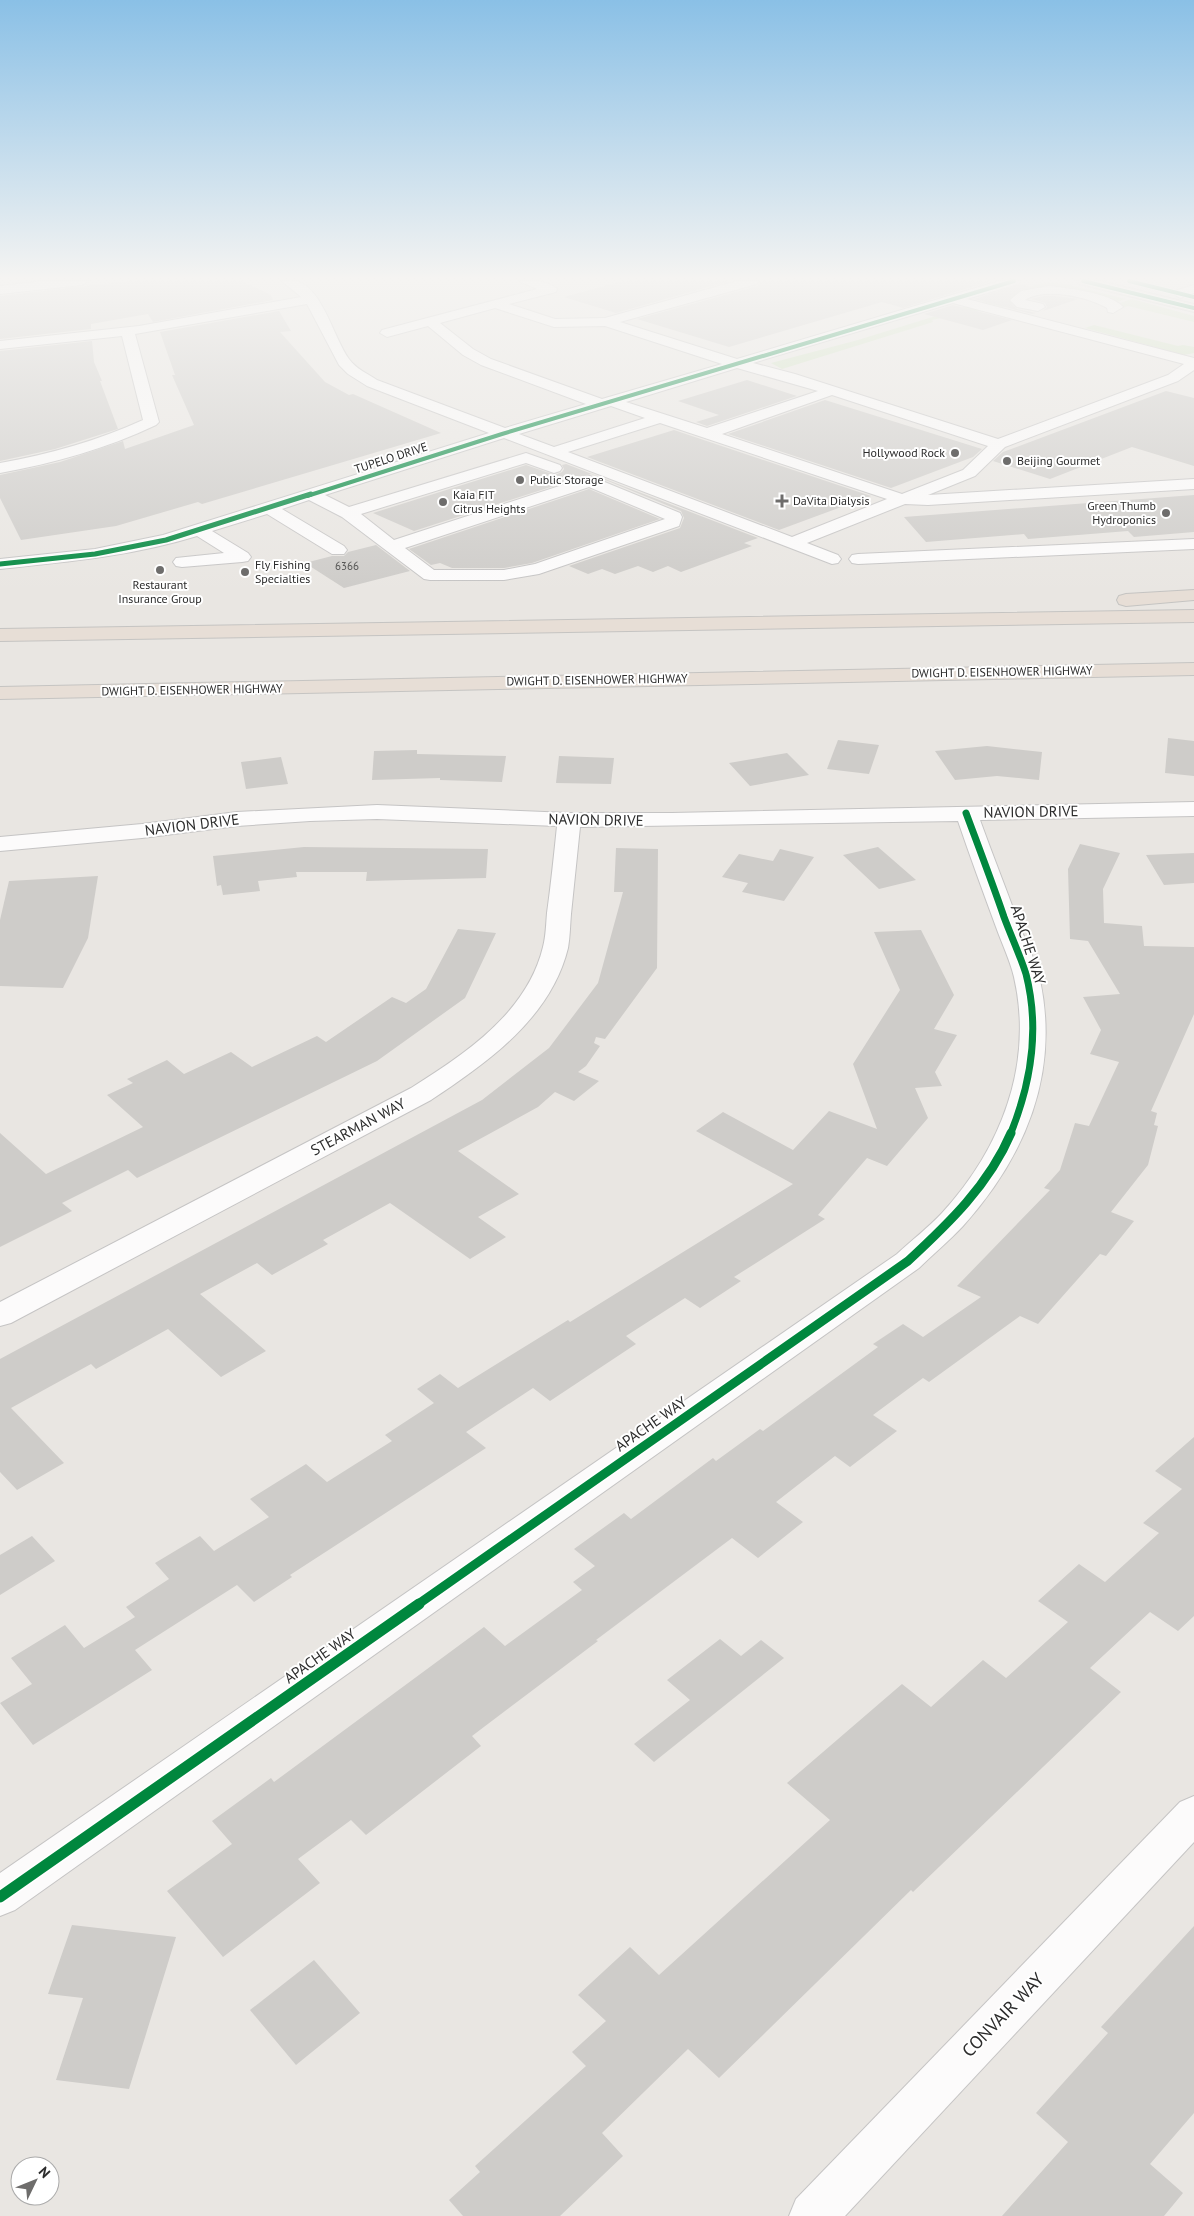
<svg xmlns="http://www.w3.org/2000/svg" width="1194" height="2216" font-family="'PT Sans',sans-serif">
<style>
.green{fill:#cee0bf}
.building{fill:#ceccc9}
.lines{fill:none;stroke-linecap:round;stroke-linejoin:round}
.minor-casing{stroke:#c5c4c4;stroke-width:2}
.major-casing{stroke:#c5c4c2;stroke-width:2}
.highway-casing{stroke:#c5c4c2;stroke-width:2}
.minor{fill:#fcfbfb;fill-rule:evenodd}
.major{fill:#e5e1d6;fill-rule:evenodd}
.highway{fill:#e7ded6;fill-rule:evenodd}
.cycleway-far4-casing{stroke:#fff;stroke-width:5.5}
.cycleway-far3-casing{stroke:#fff;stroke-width:7}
.cycleway-far2-casing{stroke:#fff;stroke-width:9}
.cycleway-far1-casing{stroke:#fff;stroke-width:12}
.cycleway-casing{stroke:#fff;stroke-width:14}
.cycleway-far4{stroke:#00873e;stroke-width:4}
.cycleway-far3{stroke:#00873e;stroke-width:5}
.cycleway-far2{stroke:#00873e;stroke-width:7}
.cycleway-far1{stroke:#00873e;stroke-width:9}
.cycleway{stroke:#00873e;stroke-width:11}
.poi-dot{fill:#6e6d6c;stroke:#fff;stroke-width:2}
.labels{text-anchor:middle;stroke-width:4;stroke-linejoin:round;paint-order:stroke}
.far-number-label{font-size:11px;fill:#565655}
.far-poi-label{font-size:12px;fill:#2c2c2c;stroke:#fff;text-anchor:start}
.far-street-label{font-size:12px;fill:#2c2c2c;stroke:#fff}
.street-label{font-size:15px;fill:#2c2c2c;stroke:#fff}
.near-street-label{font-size:18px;fill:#2c2c2c;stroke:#fff}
</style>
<rect width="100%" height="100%" fill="#e9e6e2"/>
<!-- green -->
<g class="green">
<polygon points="1051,283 1065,284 1126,299 1117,302 1053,288 1003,307 982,302 1039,284"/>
<polygon points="1132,299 1194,316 1194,322 1128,306 1122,308 1117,304"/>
<path d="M968 306 985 311C966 311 950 316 932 320L933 322 782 369 771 363 858 340Z"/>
<polygon points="1094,325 1178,346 1183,345 1194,347 1194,353 1184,355 1085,328"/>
</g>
<!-- building -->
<g class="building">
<polygon points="129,281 242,281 271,295 273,300 153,322 148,314 91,324 91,329 0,339 0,296"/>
<polygon points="623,281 729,281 616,313 564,297"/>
<polygon points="761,281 991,281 903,308 882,302 729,347 637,319 758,286"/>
<polygon points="1020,284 1032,287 1020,290 1009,299 1009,301 1017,309 1036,313 1032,314 974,299"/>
<polygon points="1044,296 1055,296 1078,299 1043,311 1047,307 1045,303 1031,299"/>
<polygon points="953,305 1012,320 983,330 924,314"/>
<polygon points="279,311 291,331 280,332 325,382 349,395 353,394 441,433 202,504 198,502 116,526 21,540 0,498 0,475 60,462 123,441 125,449 194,425 172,375 175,375 160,332"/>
<polygon points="92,341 94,362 102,381 100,381 118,429 55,449 0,461 0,351"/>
<polygon points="747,380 797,396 707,426 696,422 719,415 678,401"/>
<polygon points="1166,391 1194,398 1194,466 1132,447 1050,479 993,461 1003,452"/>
<polygon points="825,400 982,449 973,457 891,488 728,434"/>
<polygon points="674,430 871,496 779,530 587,457"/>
<polygon points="566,464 758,538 744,543 752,546 681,572 668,566 653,572 638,566 615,574 602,569 588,574 569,566 680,528 684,518 681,511 591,474 414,531 373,513 526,465 555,475 562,472 564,469 562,465"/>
<polygon points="589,489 660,519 532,563 504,568 452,568 440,563 431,565 409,549"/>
<polygon points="1194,495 1194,532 1134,537 1128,531 1028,539 1024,534 926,542 904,517"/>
<polygon points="376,545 410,571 344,588 305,563 332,556 344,556 348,552"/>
<polygon points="1168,738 1194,741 1194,776 1165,773"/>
<polygon points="838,740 879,745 869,774 827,769"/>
<polygon points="987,746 1042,752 1039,780 997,776 955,780 935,751"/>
<polygon points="417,750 417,754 506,756 502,782 440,780 440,778 372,780 374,751"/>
<polygon points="787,753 809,775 750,786 729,763"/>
<polygon points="559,756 614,758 611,784 556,783"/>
<polygon points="281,757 288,784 246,789 241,762"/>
<polygon points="1080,844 1120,853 1103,889 1104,923 1142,926 1144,946 1194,947 1194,1014 1151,1111 1157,1113 1154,1125 1158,1126 1148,1165 1111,1212 1134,1221 1106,1256 1100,1254 1038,1324 1020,1316 929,1382 923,1378 873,1415 897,1431 850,1467 835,1456 776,1502 803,1522 758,1558 732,1538 596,1640 598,1641 472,1736 481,1746 366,1835 351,1820 298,1859 320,1883 223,1957 167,1891 232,1844 212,1821 271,1778 274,1782 484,1627 505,1646 582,1590 573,1582 595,1566 574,1549 624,1513 631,1519 713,1458 716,1461 760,1429 763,1431 878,1347 873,1344 903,1324 923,1337 981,1297 957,1286 1050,1190 1044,1188 1060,1170 1075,1123 1089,1126 1119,1062 1090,1054 1101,1030 1083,997 1120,994 1088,941 1070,939 1068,869"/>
<polygon points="304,847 488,849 486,878 366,881 367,872 296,872 297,877 258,881 260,891 223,895 221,885 217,886 213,856"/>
<polygon points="878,847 916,880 879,889 843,855"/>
<polygon points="616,848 658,849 657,968 605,1039 596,1037 594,1043 600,1046 586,1066 578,1072 599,1081 574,1101 555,1092 538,1107 458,1151 519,1194 478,1217 506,1237 470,1259 390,1203 323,1240 328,1244 272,1275 257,1263 200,1294 266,1351 221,1377 168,1329 96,1369 91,1364 11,1408 64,1463 17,1490 0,1472 0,1359 482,1100 549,1048 598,983 623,892 614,892"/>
<polygon points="780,849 814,857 784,901 742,892 748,883 722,877 739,854 773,861"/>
<polygon points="1194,853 1194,883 1164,885 1146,855"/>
<polygon points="98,876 88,938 63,988 0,986 0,920 9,881"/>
<polygon points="458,929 496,933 465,998 377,1061 137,1178 128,1170 62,1203 72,1211 0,1247 0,1133 46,1174 143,1127 107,1095 133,1083 127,1079 167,1060 184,1074 231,1052 252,1067 317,1036 326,1042 392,997 406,1003 426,989"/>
<polygon points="921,930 954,995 934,1029 957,1035 935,1072 942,1086 915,1088 928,1118 887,1166 867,1158 818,1215 825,1219 734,1277 741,1281 700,1308 685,1298 626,1336 636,1344 550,1401 533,1388 466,1432 486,1448 290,1575 292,1577 254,1602 237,1585 135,1650 152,1670 33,1745 0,1703 32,1684 11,1658 65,1625 84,1648 135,1617 126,1607 169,1579 155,1563 200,1536 214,1551 269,1517 250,1499 306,1464 327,1482 392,1441 385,1435 434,1403 417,1389 440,1374 458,1388 568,1320 570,1322 793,1184 696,1131 723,1112 793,1150 829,1111 877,1129 853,1064 900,990 874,932"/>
<polygon points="1194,1437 1194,1616 1178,1631 1150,1612 1090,1668 1121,1692 913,1892 911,1890 719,2078 688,2049 602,2133 623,2156 560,2216 463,2216 449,2200 480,2172 475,2166 586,2066 572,2052 606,2021 578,1995 630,1947 659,1975 830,1820 787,1783 902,1684 931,1707 983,1660 1006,1678 1068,1622 1038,1601 1079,1564 1105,1582 1159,1533 1143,1523 1182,1489 1155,1471"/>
<polygon points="32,1536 55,1561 0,1595 0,1555"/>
<polygon points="720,1639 741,1656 761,1640 784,1658 654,1762 634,1744 690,1700 667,1680"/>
<polygon points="72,1925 176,1937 129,2089 56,2080 83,1998 48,1994"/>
<polygon points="1194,1926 1194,2113 1150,2164 1183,2193 1164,2216 1002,2216 1068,2142 1036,2113 1108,2033 1101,2027"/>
<polygon points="314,1960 360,2013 296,2065 250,2010"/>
</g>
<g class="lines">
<defs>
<g id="minor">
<polygon points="43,281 88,281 82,285 0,294 0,286"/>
<path d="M282 281C286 281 293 280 297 281 323 289 334 339 349 359 356 369 368 374 377 380L505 428 586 404 481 365 463 355 428 326 387 337 380 333 382 330 537 289 519 281C531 281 548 280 557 289L556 292 509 304 555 319 605 318 737 281H759L757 284 620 322 737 359 999 281H1020L1018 284 967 299 1194 358V370L1178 381 1005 447 975 476 928 495 1194 479V489L928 505 905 504 807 543 838 555 841 559 838 563 832 564 504 438 325 495 349 507 526 453 560 465 562 468 560 471 554 473 526 463 361 514 394 540 590 476 680 513 682 517 679 526 539 574 504 580H430L424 579 342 517 309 500 282 509 344 546 347 550 344 554H332L267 514 212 531 248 553 251 557 248 561 242 562 182 567 176 566 173 562 176 558 224 553 197 536C133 556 66 562 0 569V559L95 549 163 535 489 433 367 386 348 374 339 365 307 304 135 334 159 422 156 425C106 449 54 463 0 473V463C50 454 97 441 143 420L122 336 0 349V341L139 326 301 297ZM953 303 1184 364 1168 375 998 439 795 374 753 363ZM495 308 554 327 605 326 722 364 602 399 491 359 473 349 440 323ZM737 368 818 391 707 428 626 402ZM832 395 988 446 963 470 902 494 722 434ZM611 406 645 418 554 447 519 434ZM660 423 887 499 792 537 568 452ZM589 487 665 519 535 564 504 570H434L405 548Z"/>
<polygon points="1194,285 1194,293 1180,298 1174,294 1175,291"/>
<path d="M1049 286C1067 288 1111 293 1123 307L1113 313 1108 312 1107 308C1088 297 1045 287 1025 300L1043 304 1045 307 1038 311 1017 307 1010 300 1021 291Z"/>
<polygon points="1194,539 1194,549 858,564 852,563 849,559 852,555 858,554"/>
<path d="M1194 802V816L980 820C993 856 1007 891 1020 927 1027 944 1036 961 1040 980 1060 1074 1025 1157 963 1226 949 1241 933 1254 919 1268L15 1910 0 1916V1873L897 1254C912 1240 928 1228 942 1213 1001 1149 1034 1064 1014 977 1010 960 1002 944 996 927 983 892 970 856 958 821L580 827C577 856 574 885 571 914 570 925 570 937 568 948 551 1018 487 1063 431 1100L11 1323 0 1326V1302L411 1088C465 1054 527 1013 543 947 546 936 546 924 547 913 551 884 554 855 557 826L377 819 310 821 237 826 142 838 0 851V837L142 824 237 812 377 805 569 813H672Z"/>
<polygon points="1194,1796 1194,1842 845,2216 789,2216 796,2199 1180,1802"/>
</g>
<polygon id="major" points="1077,281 1101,281 1194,304 1194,312 1079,284"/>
<g id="highway">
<polygon points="1194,590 1194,600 1126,606 1119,604 1117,600 1119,596 1126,594"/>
<polygon points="1194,610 1194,622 0,641 0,629"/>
<polygon points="1194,663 1194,675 0,699 0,687"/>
</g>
</defs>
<!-- minor casing -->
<use href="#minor" class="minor-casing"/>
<!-- major casing -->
<use href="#major" class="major-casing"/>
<!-- highway casing -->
<use href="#highway" class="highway-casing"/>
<!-- minor -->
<use href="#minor" class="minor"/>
<!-- major -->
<use href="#major" class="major"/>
<!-- highway -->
<use href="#highway" class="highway"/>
<defs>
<g id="cycleway-far4">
<polyline points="1083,281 1194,308"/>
<polyline points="1129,281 1194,297"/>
<polyline points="307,496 502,434 1014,281"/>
</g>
<polyline id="cycleway-far3" points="0,564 95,554 166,540 311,494"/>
<path id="cycleway-far2" d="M966 813C979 848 992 882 1004 917 1011 936 1020 955 1026 974 1040 1029 1031 1084 1010 1135"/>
<path id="cycleway-far1" d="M417 1605 908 1261C948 1224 989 1185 1011 1133"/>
<polyline id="cycleway" points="0,1897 419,1604"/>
</defs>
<!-- cycleway-far4 casing -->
<use href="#cycleway-far4" class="cycleway-far4-casing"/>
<!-- cycleway-far3 casing -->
<use href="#cycleway-far3" class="cycleway-far3-casing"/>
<!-- cycleway-far2 casing -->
<use href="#cycleway-far2" class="cycleway-far2-casing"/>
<!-- cycleway-far1 casing -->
<use href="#cycleway-far1" class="cycleway-far1-casing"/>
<!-- cycleway casing -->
<use href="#cycleway" class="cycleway-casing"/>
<!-- cycleway-far4 -->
<use href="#cycleway-far4" class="cycleway-far4"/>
<!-- cycleway-far3 -->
<use href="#cycleway-far3" class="cycleway-far3"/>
<!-- cycleway-far2 -->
<use href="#cycleway-far2" class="cycleway-far2"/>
<!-- cycleway-far1 -->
<use href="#cycleway-far1" class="cycleway-far1"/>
<!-- cycleway -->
<use href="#cycleway" class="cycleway"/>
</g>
<!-- sky -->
<linearGradient id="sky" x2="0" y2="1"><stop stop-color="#8ac0e6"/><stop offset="0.47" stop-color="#f5f4f2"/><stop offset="1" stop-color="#f5f4f2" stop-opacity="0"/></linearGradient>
<rect width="1194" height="592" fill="url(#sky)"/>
<!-- markers -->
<g class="poi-dot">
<circle cx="955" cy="453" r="5"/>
<circle cx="1007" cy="461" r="5"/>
<circle cx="520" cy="480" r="5"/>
<path d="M779.5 493.5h5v5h5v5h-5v5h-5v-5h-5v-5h5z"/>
<circle cx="443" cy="502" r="5"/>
<circle cx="1166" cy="513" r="5"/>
<circle cx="160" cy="570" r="5"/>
<circle cx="245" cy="572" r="5"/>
</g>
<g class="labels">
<!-- far-number labels -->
<g class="far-number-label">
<text x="347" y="570">6366</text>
</g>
<!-- far-poi labels -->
<g class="far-poi-label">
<text x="945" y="457" text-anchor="end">Hollywood Rock</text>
<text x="1017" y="465">Beijing Gourmet</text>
<text x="530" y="484">Public Storage</text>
<text x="453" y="499">Kaia FIT<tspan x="453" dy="14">Citrus Heights</tspan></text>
<text x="793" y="505">DaVita Dialysis</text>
<text x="1156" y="510" text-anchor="end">Green Thumb<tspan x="1156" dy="14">Hydroponics</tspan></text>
<text x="255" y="569">Fly Fishing<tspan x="255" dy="14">Specialties</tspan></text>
<text x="160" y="589" text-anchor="middle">Restaurant<tspan x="160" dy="14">Insurance Group</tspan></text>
</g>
<!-- far-street labels -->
<g class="far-street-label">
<text transform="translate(391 458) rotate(-18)" y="4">TUPELO DRIVE</text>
<text transform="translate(1002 672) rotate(-1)" y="4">DWIGHT D. EISENHOWER HIGHWAY</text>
<text transform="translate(597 680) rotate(-1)" y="4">DWIGHT D. EISENHOWER HIGHWAY</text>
<text transform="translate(192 690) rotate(-1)" y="4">DWIGHT D. EISENHOWER HIGHWAY</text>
</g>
<!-- street labels -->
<g class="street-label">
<text transform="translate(1031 812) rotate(-1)" y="5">NAVION DRIVE</text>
<text transform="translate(596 820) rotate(1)" y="5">NAVION DRIVE</text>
<text transform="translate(192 825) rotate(-7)" y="5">NAVION DRIVE</text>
<text transform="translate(1028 945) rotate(72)" y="5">APACHE WAY</text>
<text transform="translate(358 1127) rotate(-28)" y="5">STEARMAN WAY</text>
<text transform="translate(651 1424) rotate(-35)" y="5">APACHE WAY</text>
<text transform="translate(320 1656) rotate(-35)" y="5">APACHE WAY</text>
</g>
<!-- near-street labels -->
<g class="near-street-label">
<text transform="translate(1003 2015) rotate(-46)" y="6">CONVAIR WAY</text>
</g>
</g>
<!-- north arrow -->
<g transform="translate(35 2181) rotate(47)"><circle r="24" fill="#ffffff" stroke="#ababab"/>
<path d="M0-4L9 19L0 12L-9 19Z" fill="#6e6d6c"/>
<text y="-8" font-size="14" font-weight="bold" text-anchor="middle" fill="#2c2c2c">N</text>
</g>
</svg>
